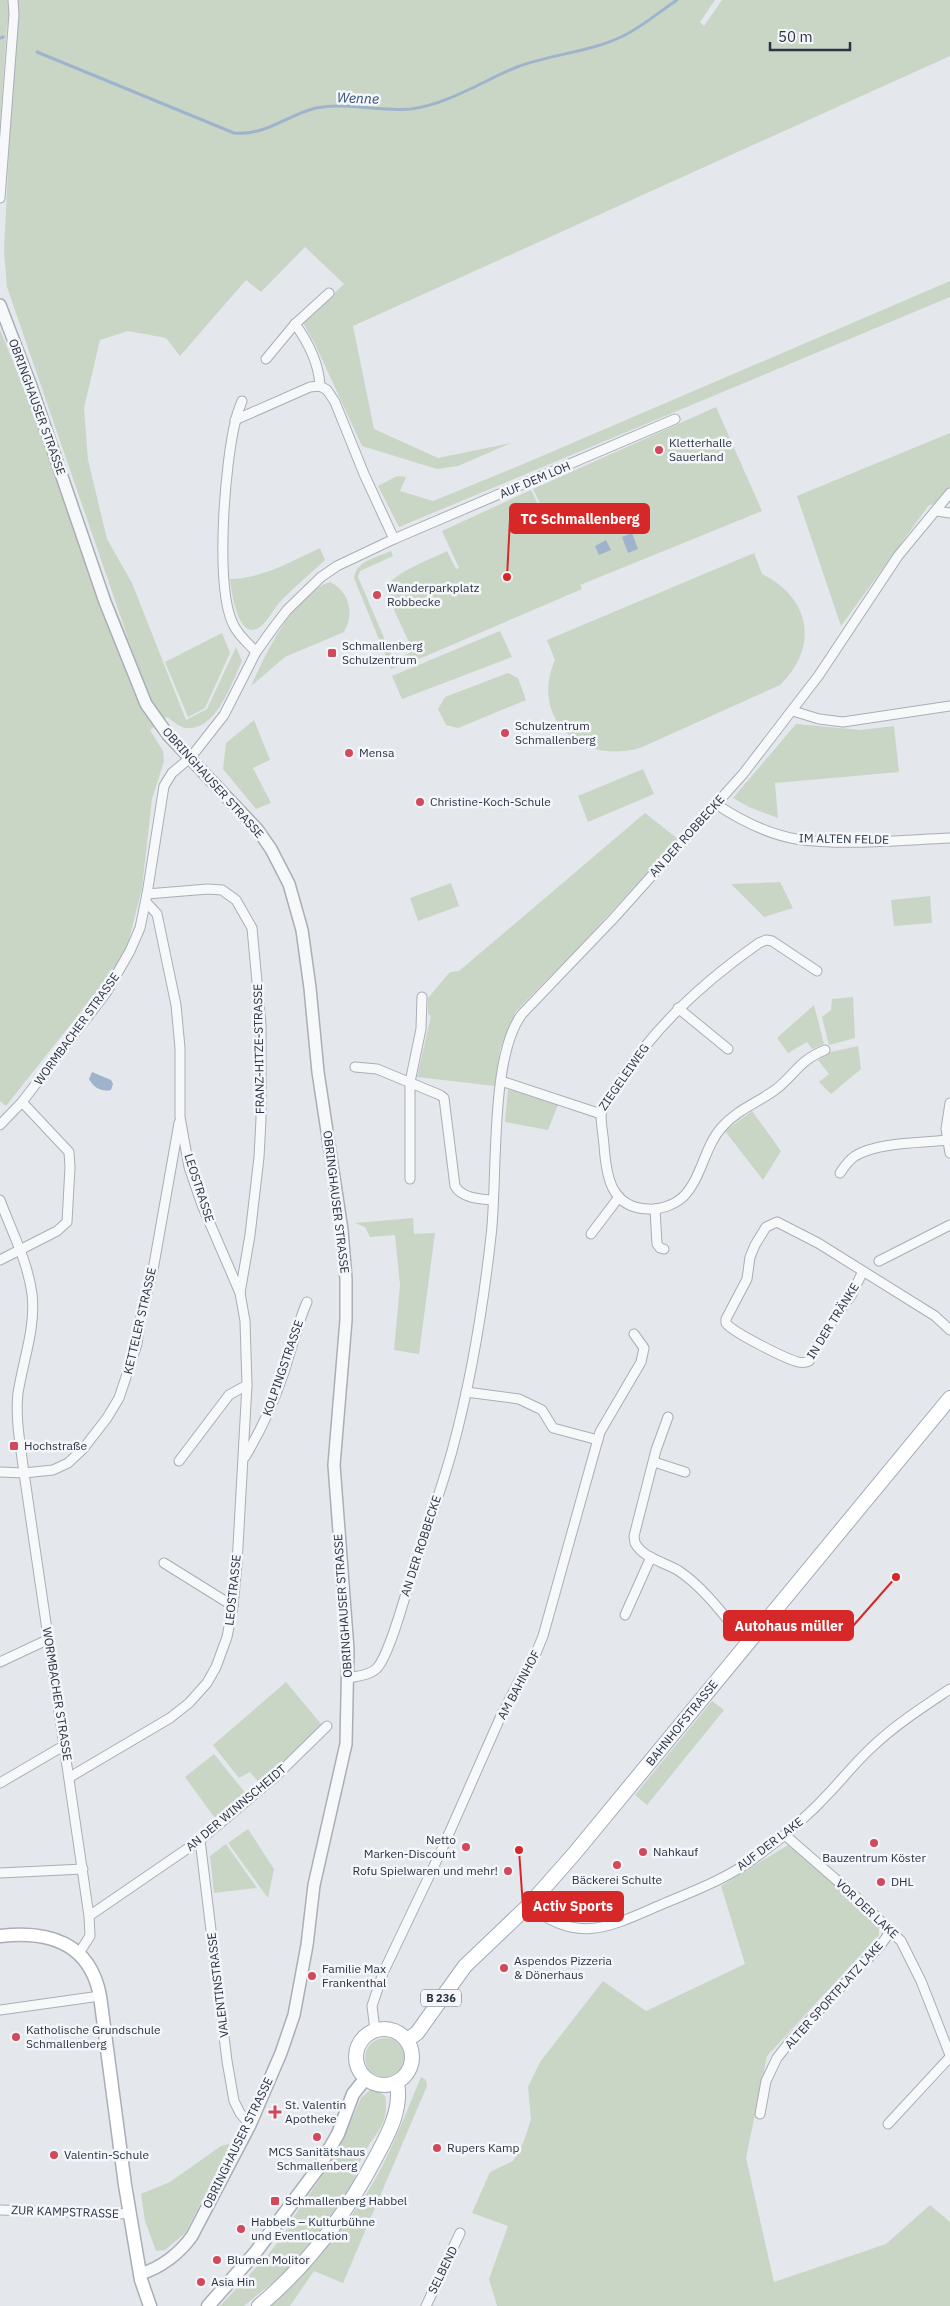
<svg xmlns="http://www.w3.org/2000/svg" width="950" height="2306" font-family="'IBM Plex Sans',sans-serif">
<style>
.green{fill:#c9d6c5}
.water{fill:#9fb4cc}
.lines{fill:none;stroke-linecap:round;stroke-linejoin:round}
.stream{stroke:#9fb4cc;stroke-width:3}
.minor-casing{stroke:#a9aeb7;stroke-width:11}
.tertiary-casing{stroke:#a9aeb7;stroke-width:14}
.secondary-casing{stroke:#a9aeb7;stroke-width:15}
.primary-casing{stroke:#a3abb8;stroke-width:16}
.minor{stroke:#f7f8fa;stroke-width:9}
.tertiary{stroke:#f7f8fa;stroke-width:11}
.secondary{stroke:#fff;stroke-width:12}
.primary{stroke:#fff;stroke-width:14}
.poi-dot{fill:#d1495b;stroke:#f4f6f9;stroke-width:2}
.labels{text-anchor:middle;stroke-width:5;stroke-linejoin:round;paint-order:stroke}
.shield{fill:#f4f6f9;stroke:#676e7b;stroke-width:1}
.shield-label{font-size:11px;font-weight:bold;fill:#2b3445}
.street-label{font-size:12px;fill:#2b3445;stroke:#f4f6f9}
.poi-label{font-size:12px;fill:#2b3445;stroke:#f4f6f9;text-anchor:start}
.water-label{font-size:14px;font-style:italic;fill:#34527a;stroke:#f4f6f9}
.leader{fill:none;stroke:#d62828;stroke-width:2}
.callout-dot{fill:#d62828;stroke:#f4f6f9;stroke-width:2}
.callout{fill:#d62828;stroke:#d62828;stroke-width:2}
.callout-label{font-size:14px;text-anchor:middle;font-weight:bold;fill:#fff}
</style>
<rect width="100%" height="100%" fill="#e4e7ec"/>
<!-- green -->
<g class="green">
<path d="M0 0H715L700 22 704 26 722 0H950V56L353 326 374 429 438 458 511 443 458 466 437 469 362 446 315 344 303 323 344 284 305 247 261 292 246 280 180 356 166 338 128 331 100 340 84 408 88 460 107 539 132 583 186 720 207 709 236 647 242 661C232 682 216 731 187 728 180 728 173 721 167 717L150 730 163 751 164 761 152 799 142 888 125 956 6 1106 0 1101V330L129 641 7 287 4 251 15 25H7L0 125Z"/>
<polygon points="950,281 950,297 399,527 378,486 397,476 406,477 400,491 433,501 521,465"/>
<path d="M716 407 762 511 580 585 582 589 426 656 391 669 354 578C355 561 378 557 391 551L393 556 360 571 358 577 394 661 413 651 389 599C388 593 387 588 390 583 398 571 434 558 447 551L456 569 459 568 442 531 531 490 549 527H551L533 489Z"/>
<polygon points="950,433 950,502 929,505 841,626 797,496"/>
<path d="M320 548 325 560C310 574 293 588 279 603 273 610 267 622 260 627 238 643 231 590 230 579 263 578 290 562 320 548Z"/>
<path d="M754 553 762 574C811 598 819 647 780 685L640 748C582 765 529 719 555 660L547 640Z"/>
<path d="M330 582C349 591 355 614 344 632L285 657 251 686C267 652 293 594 330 582Z"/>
<polygon points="500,631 512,657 402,699 392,676"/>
<polygon points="222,633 230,653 205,708 188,717 165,662"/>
<polygon points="508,673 518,678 526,700 458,728 446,725 438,709 445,697"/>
<polygon points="254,720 270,760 253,768 271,803 256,809 223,769 226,743"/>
<polygon points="796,724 861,730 894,726 899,772 775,783 778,818 749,807 733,798"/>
<polygon points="643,769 654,794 588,822 578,796"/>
<polygon points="645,813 678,839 581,945 516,1011 500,1050 495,1086 417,1077 431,1016 428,1014 428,998 450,972 459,971"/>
<polygon points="780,882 793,908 764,917 731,884"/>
<polygon points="451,883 459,906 418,921 410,898"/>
<polygon points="930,896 932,923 894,926 891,900"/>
<polygon points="853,997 855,1038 829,1045 822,1017 831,1010 832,999"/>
<polygon points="814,1005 824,1044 812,1049 807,1042 788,1053 777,1038"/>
<polygon points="858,1046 861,1069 831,1094 819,1082 829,1074 818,1060 831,1052"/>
<polygon points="508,1089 558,1105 548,1130 505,1122"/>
<polygon points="752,1111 781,1151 763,1180 725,1131"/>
<polygon points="413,1218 414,1234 435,1233 419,1354 394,1350 400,1285 395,1235 370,1237 365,1227 355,1223"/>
<polygon points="286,1682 322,1725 260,1784 250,1772 239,1778 213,1745"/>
<polygon points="712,1701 724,1710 647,1805 635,1795"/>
<polygon points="214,1754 246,1794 215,1818 185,1777"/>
<polygon points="248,1829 274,1869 268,1898 228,1843"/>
<polygon points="226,1844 257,1888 214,1893 210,1856"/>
<polygon points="788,1845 852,1899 879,1926 879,1935 767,2056 746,2158 774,2282 886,2244 930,2205 950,2222 950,2306 497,2306 489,2279 508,2226 472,2213 490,2172 513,2161 524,2141 531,2119 528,2087 540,2062 603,1981 646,2011 745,1964 721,1886"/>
<circle cx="385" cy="2058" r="20"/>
<path d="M421 2077 426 2080 427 2086 343 2283 314 2271 290 2306H269C309 2267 350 2225 377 2176 394 2145 407 2110 421 2077Z"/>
<path d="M375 2089 385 2096C390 2125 375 2132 363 2155 357 2165 356 2177 352 2187 341 2210 314 2243 297 2261 281 2278 261 2291 244 2306H220L268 2255 289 2227 295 2215 320 2179 343 2139 361 2098 370 2090Z"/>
<polygon points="232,2143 185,2233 165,2250 156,2251 145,2221 141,2194 170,2182 221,2146"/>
</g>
<!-- water -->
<g class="water">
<polygon points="632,533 638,549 628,553 622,537"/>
<polygon points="606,540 611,550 599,555 595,546"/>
<path d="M92 1072 111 1080 113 1084 111 1090C101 1092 94 1088 89 1079Z"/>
</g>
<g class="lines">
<!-- stream -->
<g class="stream">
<polyline points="0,38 3,37"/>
<path d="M37 52 234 133C266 136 287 115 316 108 347 102 380 112 411 109 449 104 482 81 517 67 551 54 591 52 623 36 642 27 659 12 677 0"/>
</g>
<defs>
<g id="minor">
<polyline points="0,198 14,14 13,0"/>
<path d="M295 324C308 342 319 364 320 386L327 390 335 402 364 474 394 539"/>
<polyline points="266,359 295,324 329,293"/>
<path d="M242 401C240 407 237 413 236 419 225 460 214 589 234 626 239 636 249 644 256 652"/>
<polyline points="235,420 310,387 320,386"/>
<polyline points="936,511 950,513"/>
<polyline points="793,711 819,719 843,722 950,706"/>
<path d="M716 804C740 820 767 834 796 839 844 846 902 840 950 838"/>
<polyline points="147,894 208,889 222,890 236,900 252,928 261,1025 261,1119 259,1157 250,1235 240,1293"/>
<polyline points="678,1008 728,1049"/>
<path d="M355 1067 377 1069 440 1095 444 1098 455 1186C462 1198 479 1199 492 1200"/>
<path d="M501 1081 601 1114C605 1101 615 1089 622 1078 658 1023 706 980 759 943L766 940 772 941 817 971"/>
<polyline points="950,1103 946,1129 950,1153"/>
<path d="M601 1114C601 1124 603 1134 604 1145 606 1174 610 1208 648 1209 660 1210 674 1205 683 1197 702 1178 704 1147 722 1127 737 1110 757 1103 775 1090 796 1074 798 1061 825 1050"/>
<polyline points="0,1125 22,1102 106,993 130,951 140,928 147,894 164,786 172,773 191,757 224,715 256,652 274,627 287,610 321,577 337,566 394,539 675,419"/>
<path d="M840 1173C844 1167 849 1160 855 1156 878 1142 921 1143 948 1140"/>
<polyline points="410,1179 410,1082 421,1029 422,997"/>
<path d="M0 1200C11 1230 28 1262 32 1294 36 1327 23 1361 18 1393 15 1419 21 1448 24 1473L89 1916 90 1936 79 1953"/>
<polyline points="655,1209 657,1244 660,1248 664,1249"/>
<polyline points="591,1234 619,1197"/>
<polyline points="0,1260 57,1231 67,1222 70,1167 69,1152 22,1102"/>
<polyline points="879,1261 950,1225"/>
<path d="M863 1271 852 1294 826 1330 809 1361C805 1363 802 1363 798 1362 786 1359 732 1332 726 1323V1319L747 1279 750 1257 755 1245 766 1227 777 1222 818 1243 935 1316 950 1330"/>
<polyline points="466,1392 519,1399 542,1410 553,1428 598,1440"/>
<path d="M668 1417 656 1450 634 1536 635 1543C644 1559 665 1562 679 1571 706 1589 727 1620 748 1644"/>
<path d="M245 1457C261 1430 274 1402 284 1372 292 1348 297 1325 307 1302"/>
<polyline points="179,1461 229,1395 247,1385"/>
<polyline points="654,1462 685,1472"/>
<polyline points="0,1472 24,1473 53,1470 68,1463 83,1449 107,1418 119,1398 137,1344 141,1315 153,1270 179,1123"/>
<polyline points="164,1563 233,1606"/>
<polyline points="625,1615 651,1557"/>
<polyline points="0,1662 49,1639"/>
<path d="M349 1678C357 1676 371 1675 377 1668 389 1655 404 1600 410 1580 424 1537 440 1494 452 1451 471 1381 483 1308 491 1236 498 1180 489 1058 522 1014L613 919 743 774 819 675 898 556 950 493"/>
<polyline points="70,1777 170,1718 189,1703 207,1683 216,1667 227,1637 233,1606 237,1564 247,1385 245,1321 240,1293 202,1205 189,1167 180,1117 180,1048 176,1005 157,914 146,902"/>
<polyline points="0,1783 65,1745"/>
<polyline points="785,1835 856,1897 901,1941 921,1981 950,2055"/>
<polyline points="200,1840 227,2061 234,2101 240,2113 250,2125"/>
<polyline points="0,1873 83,1869"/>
<path d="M529 1905C576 1944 608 1928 658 1906 691 1892 727 1879 756 1857 782 1838 808 1816 830 1792 844 1777 856 1762 871 1748 895 1725 923 1707 950 1689"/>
<polyline points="89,1916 200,1840 275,1777 327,1726"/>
<polyline points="0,2010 100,1996"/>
<polyline points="375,2030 372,2006 383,1973 443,1847 500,1718 519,1681 536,1653 543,1636 600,1432 641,1362 644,1348 634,1334"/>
<polyline points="760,2114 766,2081 777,2058 792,2039 880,1946 890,1932"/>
<polyline points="888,2124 950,2057"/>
<polyline points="0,2210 130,2214"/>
<polyline points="426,2306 460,2233"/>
</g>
<path id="tertiary" d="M0 305 31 386 105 602 146 704 168 735 257 829 271 849 289 884 302 930 310 988 318 1072 342 1230 346 1279V1320L334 1465 348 1650 346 1744 314 1885 307 1945 294 2015 281 2053 250 2125 192 2236C180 2253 161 2268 140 2274"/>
<g id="secondary">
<path d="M0 1936C49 1930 90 1943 100 1996L125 2185 141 2280 150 2306"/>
<polyline points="208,2306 255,2253 319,2167 338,2134 353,2094 365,2079"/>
</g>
<g id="primary">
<circle cx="384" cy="2057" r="28"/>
<polyline points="407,2040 417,2033 465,1966 529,1905 574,1854 950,1398"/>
<path d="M259 2306C309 2264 347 2213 377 2155 389 2133 402 2108 397 2083"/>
</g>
</defs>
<!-- minor casing -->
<use href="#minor" class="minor-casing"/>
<!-- tertiary casing -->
<use href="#tertiary" class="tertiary-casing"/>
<!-- secondary casing -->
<use href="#secondary" class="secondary-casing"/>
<!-- primary casing -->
<use href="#primary" class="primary-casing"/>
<!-- minor -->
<use href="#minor" class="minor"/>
<!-- tertiary -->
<use href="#tertiary" class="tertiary"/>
<!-- secondary -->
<use href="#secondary" class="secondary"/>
<!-- primary -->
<use href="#primary" class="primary"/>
</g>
<!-- markers -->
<g class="poi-dot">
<circle cx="659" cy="450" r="5"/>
<circle cx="377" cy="595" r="5"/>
<rect x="327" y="648" width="10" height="10" rx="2.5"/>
<circle cx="505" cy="733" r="5"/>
<circle cx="349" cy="753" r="5"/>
<circle cx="420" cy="802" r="5"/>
<rect x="9" y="1441" width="10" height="10" rx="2.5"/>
<circle cx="874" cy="1843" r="5"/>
<circle cx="466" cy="1847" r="5"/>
<circle cx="643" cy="1852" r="5"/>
<circle cx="617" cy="1865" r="5"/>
<circle cx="508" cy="1871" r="5"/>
<circle cx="881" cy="1882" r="5"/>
<circle cx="504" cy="1968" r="5"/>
<circle cx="312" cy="1976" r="5"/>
<circle cx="16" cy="2037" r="5"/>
<path d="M272.5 2104.5h5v5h5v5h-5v5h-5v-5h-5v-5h5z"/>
<circle cx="317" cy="2137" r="5"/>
<circle cx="437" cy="2148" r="5"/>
<circle cx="54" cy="2155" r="5"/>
<rect x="270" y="2196" width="10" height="10" rx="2.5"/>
<circle cx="241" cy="2229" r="5"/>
<circle cx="217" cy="2260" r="5"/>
<circle cx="201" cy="2282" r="5"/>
</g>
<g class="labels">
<!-- shield labels -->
<rect class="shield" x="421" y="1989.5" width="40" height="17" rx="4"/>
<g class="shield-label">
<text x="441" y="2002">B 236</text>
</g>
<!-- street labels -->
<g class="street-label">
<text transform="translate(37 407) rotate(70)" y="4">OBRINGHAUSER STRASSE</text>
<text transform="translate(535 480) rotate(-23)" y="4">AUF DEM LOH</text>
<text transform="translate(213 783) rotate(48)" y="4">OBRINGHAUSER STRASSE</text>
<text transform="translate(687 836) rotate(-48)" y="4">AN DER ROBBECKE</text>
<text transform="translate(844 839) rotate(1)" y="4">IM ALTEN FELDE</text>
<text transform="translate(77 1029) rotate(-54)" y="4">WORMBACHER STRASSE</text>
<text transform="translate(259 1049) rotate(-91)" y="4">FRANZ-HITZE-STRASSE</text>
<text transform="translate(624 1077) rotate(-55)" y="4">ZIEGELEIWEG</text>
<text transform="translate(199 1188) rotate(72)" y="4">LEOSTRASSE</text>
<text transform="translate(336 1202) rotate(83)" y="4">OBRINGHAUSER STRASSE</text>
<text transform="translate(140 1321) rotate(-77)" y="4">KETTELER STRASSE</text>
<text transform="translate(833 1321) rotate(-58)" y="4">IN DER TRÄNKE</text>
<text transform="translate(283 1368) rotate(-71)" y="4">KOLPINGSTRASSE</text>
<text transform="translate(421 1546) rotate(-72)" y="4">AN DER ROBBECKE</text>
<text transform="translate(233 1590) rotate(-84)" y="4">LEOSTRASSE</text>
<text transform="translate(343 1606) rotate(-94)" y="4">OBRINGHAUSER STRASSE</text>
<text transform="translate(519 1685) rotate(-62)" y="4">AM BAHNHOF</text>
<text transform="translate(57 1694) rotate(81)" y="4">WORMBACHER STRASSE</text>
<text transform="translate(682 1723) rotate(-51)" y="4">BAHNHOFSTRASSE</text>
<text transform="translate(236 1808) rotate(-40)" y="4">AN DER WINNSCHEIDT</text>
<text transform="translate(770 1844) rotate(-37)" y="4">AUF DER LAKE</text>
<text transform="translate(867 1909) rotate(43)" y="4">VOR DER LAKE</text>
<text transform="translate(218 1985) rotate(-97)" y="4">VALENTINSTRASSE</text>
<text transform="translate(834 1995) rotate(-48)" y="4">ALTER SPORTPLATZ LAKE</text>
<text transform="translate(238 2143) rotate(-64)" y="4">OBRINGHAUSER STRASSE</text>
<text transform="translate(65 2212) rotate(2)" y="4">ZUR KAMPSTRASSE</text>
<text transform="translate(443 2270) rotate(-64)" y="4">SELBEND</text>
</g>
<!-- poi labels -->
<g class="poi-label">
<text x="669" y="447">Kletterhalle<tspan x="669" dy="14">Sauerland</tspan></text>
<text x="387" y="592">Wanderparkplatz<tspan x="387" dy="14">Robbecke</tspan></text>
<text x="342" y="650">Schmallenberg<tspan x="342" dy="14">Schulzentrum</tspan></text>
<text x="515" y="730">Schulzentrum<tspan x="515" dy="14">Schmallenberg</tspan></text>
<text x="359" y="757">Mensa</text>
<text x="430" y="806">Christine-Koch-Schule</text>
<text x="24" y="1450">Hochstraße</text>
<text x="456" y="1844" text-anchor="end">Netto<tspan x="456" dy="14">Marken-Discount</tspan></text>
<text x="653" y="1856">Nahkauf</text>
<text x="874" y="1862" text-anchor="middle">Bauzentrum Köster</text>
<text x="498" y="1875" text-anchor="end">Rofu Spielwaren und mehr!</text>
<text x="617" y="1884" text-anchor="middle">Bäckerei Schulte</text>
<text x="891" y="1886">DHL</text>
<text x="514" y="1965">Aspendos Pizzeria<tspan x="514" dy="14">&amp; Dönerhaus</tspan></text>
<text x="322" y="1973">Familie Max<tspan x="322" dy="14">Frankenthal</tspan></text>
<text x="26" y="2034">Katholische Grundschule<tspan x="26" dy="14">Schmallenberg</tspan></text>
<text x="285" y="2109">St. Valentin<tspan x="285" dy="14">Apotheke</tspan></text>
<text x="447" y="2152">Rupers Kamp</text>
<text x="317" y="2156" text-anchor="middle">MCS Sanitätshaus<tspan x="317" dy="14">Schmallenberg</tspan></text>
<text x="64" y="2159">Valentin-Schule</text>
<text x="285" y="2205">Schmallenberg Habbel</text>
<text x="251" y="2226">Habbels – Kulturbühne<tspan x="251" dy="14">und Eventlocation</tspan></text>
<text x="227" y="2264">Blumen Molitor</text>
<text x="211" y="2286">Asia Hin</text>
</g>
<!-- water labels -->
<g class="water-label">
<text transform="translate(358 98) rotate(2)" y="5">Wenne</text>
</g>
</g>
<!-- callouts -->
<path class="leader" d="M507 577L510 519M896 1577L853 1626M519 1850L523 1907"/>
<g class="callout-dot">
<circle cx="507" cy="577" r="5"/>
<circle cx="896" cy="1577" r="5"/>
<circle cx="519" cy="1850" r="5"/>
</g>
<g class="callout">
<rect x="510" y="504" width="139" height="29" rx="5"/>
<rect x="724" y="1611" width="129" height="29" rx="5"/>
<rect x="523" y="1892" width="100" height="29" rx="5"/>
</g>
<g class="callout-label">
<text x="580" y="524">TC Schmallenberg</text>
<text x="789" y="1631">Autohaus müller</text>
<text x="573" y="1911">Activ Sports</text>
</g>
<!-- scale -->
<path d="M770 42v8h80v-8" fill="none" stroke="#2b3445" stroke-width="2.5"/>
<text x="778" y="42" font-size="15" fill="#2b3445" stroke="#f4f6f9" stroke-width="4" paint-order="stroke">50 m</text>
</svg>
